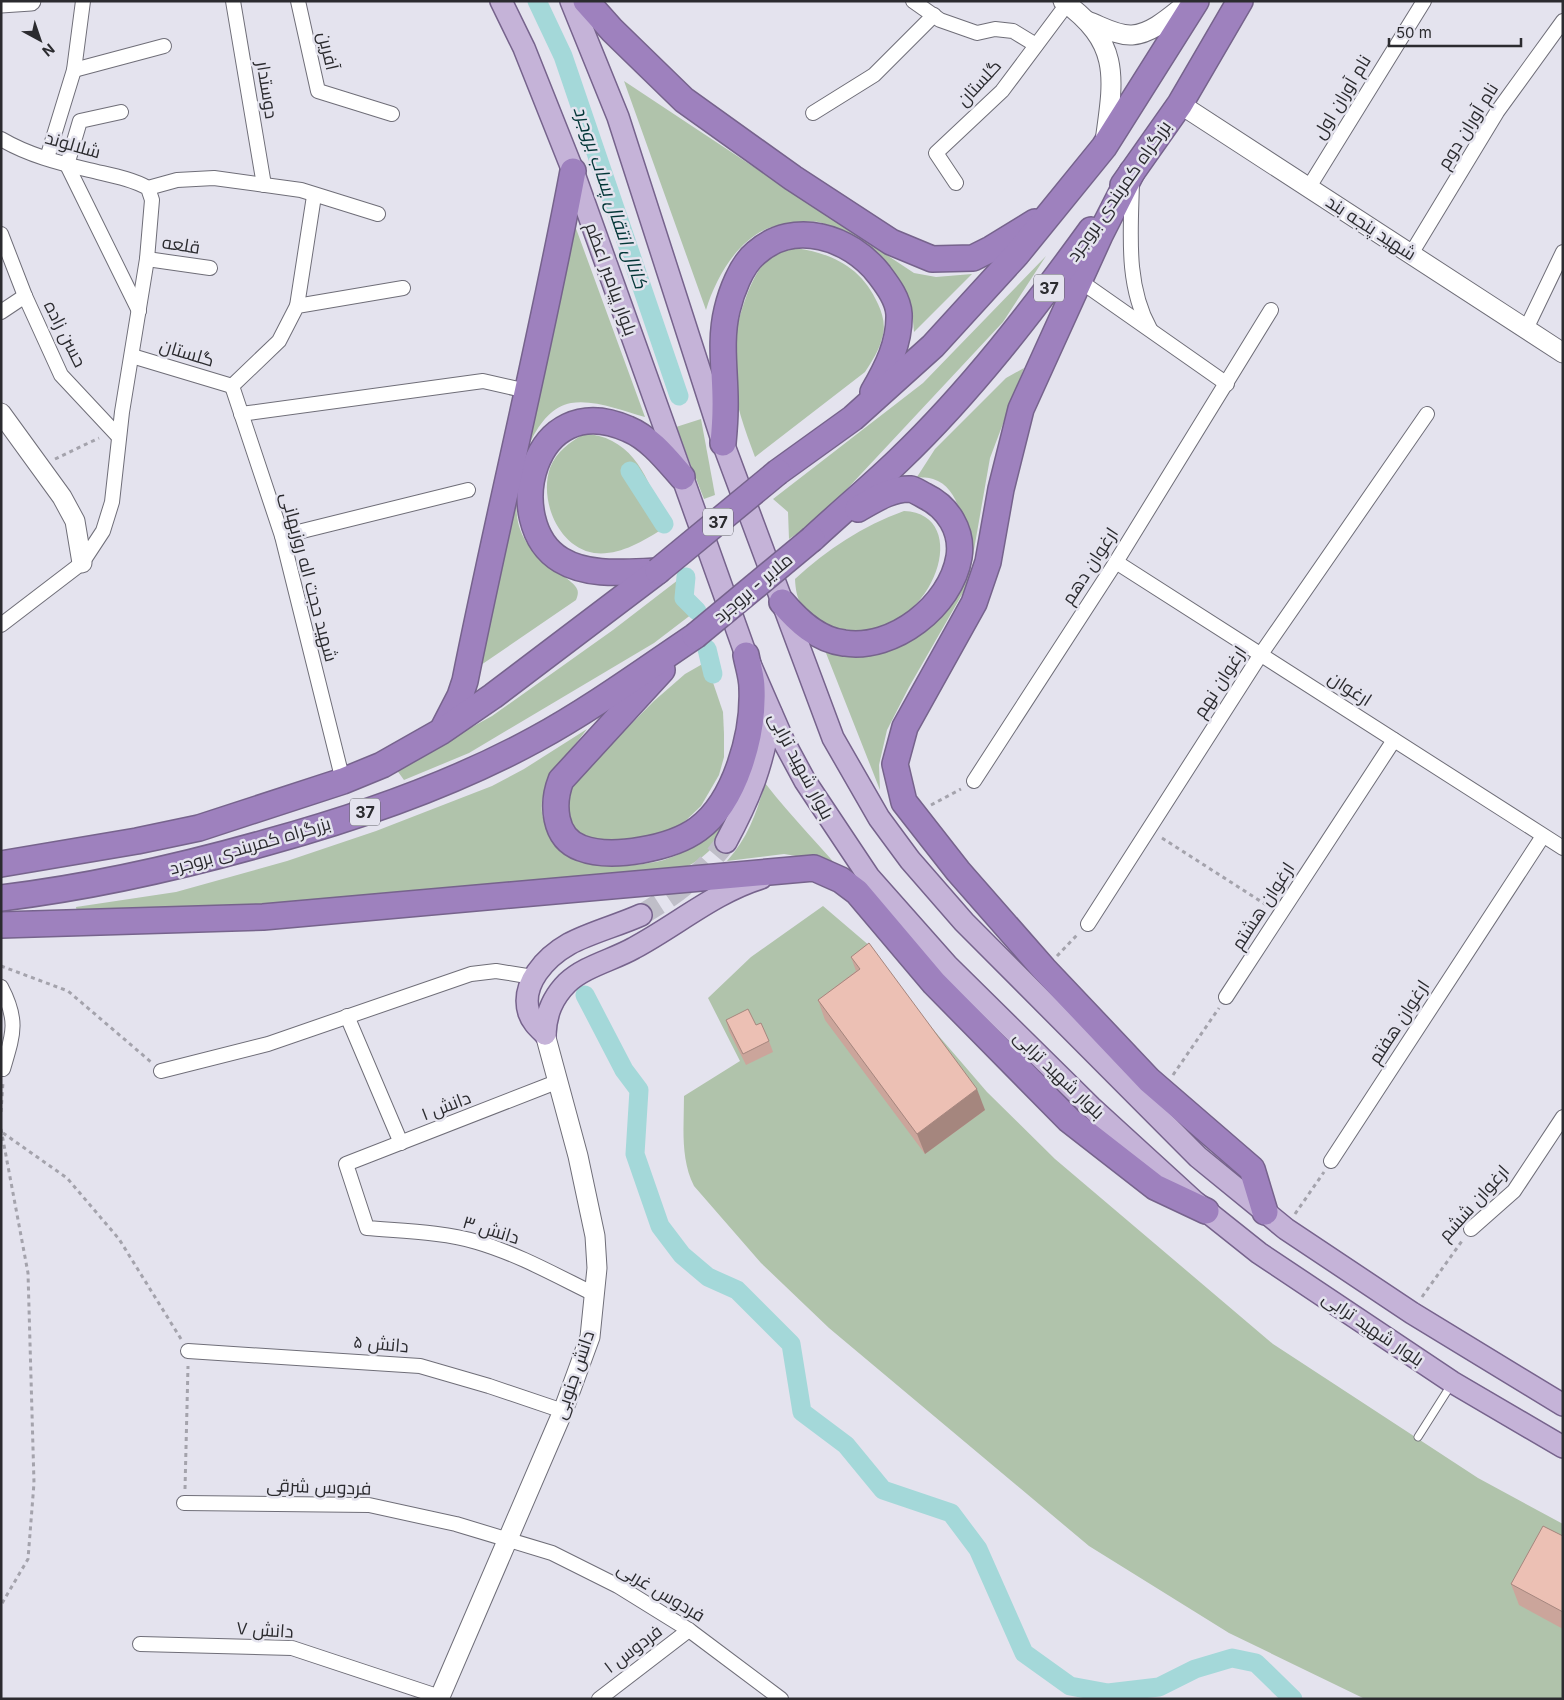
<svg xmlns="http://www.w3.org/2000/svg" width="1564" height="1700" font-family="Inter,Cairo,sans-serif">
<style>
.green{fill:#b0c3ab}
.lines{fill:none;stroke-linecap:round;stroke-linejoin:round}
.canal{stroke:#a4d8d9;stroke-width:19}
.primary-tunnel{stroke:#bfbec8;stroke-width:21;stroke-dasharray:21 11;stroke-linecap:butt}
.lane-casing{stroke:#6f6e78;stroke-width:9}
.street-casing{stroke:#6f6e78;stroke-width:16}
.secondary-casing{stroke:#6f6e78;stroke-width:21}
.primary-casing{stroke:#76638c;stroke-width:24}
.highway-casing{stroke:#76638c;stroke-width:28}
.path{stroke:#a4a3ac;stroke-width:3;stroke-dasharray:4 4;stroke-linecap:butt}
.lane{stroke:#fff;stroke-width:7}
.street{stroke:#fff;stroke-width:14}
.secondary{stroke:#fff;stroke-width:19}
.primary{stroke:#c5b3d8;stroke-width:21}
.highway{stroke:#9e81be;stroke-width:25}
.highway-bridge-casing{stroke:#76638c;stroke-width:28;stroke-linecap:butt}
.highway-bridge{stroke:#9e81be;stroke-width:25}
.wall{fill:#cba59b}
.shaded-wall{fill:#a5867e}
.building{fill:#ecc0b4;stroke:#a5867e}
.labels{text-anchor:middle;stroke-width:5;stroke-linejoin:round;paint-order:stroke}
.shield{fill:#e4e3ee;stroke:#626268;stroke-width:1}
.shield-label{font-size:16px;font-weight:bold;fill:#2b2b2f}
.street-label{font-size:18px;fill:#2b2b2f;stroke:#e4e3ee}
.water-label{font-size:19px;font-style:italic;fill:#023637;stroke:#e4e3ee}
</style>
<rect width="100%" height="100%" fill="#e4e3ee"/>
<!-- green -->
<g class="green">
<path d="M624 81 914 273 936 277 972 274 914 332C912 295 900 275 871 252 857 240 840 228 822 223 813 220 801 222 792 224 783 225 773 226 766 229 735 243 715 280 706 310Z"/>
<path d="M574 223 645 417C623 411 594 399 571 403 529 410 509 492 519 526 526 550 545 562 564 576 568 580 575 584 577 589 579 593 577 597 576 600L481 665Z"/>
<path d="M796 248C834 254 862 268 878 304 883 315 886 326 882 338 879 351 872 361 865 372L755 457C745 430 735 403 732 373 730 343 748 266 777 252 782 249 790 249 796 248Z"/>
<polygon points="1046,256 1003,322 819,519 789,539 788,512 773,499 923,383"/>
<path d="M1024 368 990 458 968 584 909 687 887 730 879 765 880 790 824 648 884 647 970 550C964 527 960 487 933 479 928 477 922 478 917 477L935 449 1006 378Z"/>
<polygon points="701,419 715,495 704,499 676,427"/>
<path d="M584 434C634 435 656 487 661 530 641 542 619 556 594 553 558 547 539 500 550 468 556 452 570 442 584 434Z"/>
<path d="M904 511C976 514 932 639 850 630 840 629 829 628 820 622 802 611 796 601 795 579 828 549 862 526 904 511Z"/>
<polygon points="678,580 677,602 692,614 654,643 469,753 404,780 396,769 492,716 613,630"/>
<polygon points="706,662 723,712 724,734 724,757 719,775 701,806 680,826 643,841 592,842 573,829 564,808 567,796 577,779 654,701 685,674"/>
<path d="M587 729C572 750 549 771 543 796 535 828 563 852 592 863 610 869 641 865 660 861 677 857 700 844 713 832 721 824 725 816 736 812 716 844 711 857 675 872L281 906 77 913 76 907 176 892 287 861 376 831 492 786 524 769Z"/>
<path d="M765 783C792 818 823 848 850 882L802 857 784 854 727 861C748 838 757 812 765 783Z"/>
<path d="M823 906 871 947 919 1013 987 1092 1055 1159 1273 1344 1478 1478 1563 1524V1699H1365L1229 1633 1089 1546 829 1328 761 1263 694 1186C680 1158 684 1126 684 1096L740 1061 708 998 751 957Z"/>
</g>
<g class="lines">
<!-- canal -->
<g class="canal">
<polyline points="537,1 563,56 679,396"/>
<polyline points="630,471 664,524"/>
<polyline points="686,577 684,598 697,611"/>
<polyline points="707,649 713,674"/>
<polyline points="585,995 624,1070 639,1090 635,1154 660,1226 682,1255 708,1277 737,1290 791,1344 802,1412 846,1445 883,1490 951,1513 978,1549 1024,1653 1070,1686 1108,1693 1159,1687 1195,1669 1232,1658 1256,1663 1293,1699"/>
</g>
<!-- primary-tunnel -->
<path class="primary-tunnel" d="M641 915C678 893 700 876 726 842"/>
<defs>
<polyline id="lane" points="1418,1437 1451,1385"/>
<g id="street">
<polyline points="233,1 264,185"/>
<polyline points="298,1 318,91 392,114"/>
<polyline points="913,1 940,20 977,33 995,29 1013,31 1036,45"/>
<polyline points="74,70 164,46"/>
<polyline points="121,112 80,121 67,165 139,311"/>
<polyline points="813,113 874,75 934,15"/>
<path d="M1 139C28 155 59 163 89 170 109 175 130 178 148 188L152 200 147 259 122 412 112 502 103 531 82 563 1 625"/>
<polyline points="47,158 74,70 83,1"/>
<path d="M1132 181C1131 231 1125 284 1150 329"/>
<polyline points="956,183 936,153 1002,91 1067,4"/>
<polyline points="1309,187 1424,1"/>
<polyline points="148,188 177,180 214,178 301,190 378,214"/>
<polyline points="1,234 25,296 61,375 119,437"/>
<polyline points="1411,254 1497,112 1563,21"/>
<polyline points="147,259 210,268"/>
<polyline points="1080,281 1227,384"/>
<polyline points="297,306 314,196"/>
<polyline points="1,312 25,296"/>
<polyline points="1526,329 1563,252"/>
<polyline points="132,356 232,386"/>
<polyline points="232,386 282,536 343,781"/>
<polyline points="232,386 279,341 297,306 403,288"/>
<polyline points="241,414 483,381 527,391"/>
<polyline points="282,536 468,490"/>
<polyline points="1116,562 1563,848"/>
<polyline points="974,781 1116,562 1271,310"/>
<polyline points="1088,924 1261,654 1427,414"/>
<path d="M1 987C19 1021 13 1035 3 1069"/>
<polyline points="1226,997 1394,740"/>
<polyline points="347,1016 401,1143"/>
<polyline points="161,1071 268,1044 471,974 496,971 533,977"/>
<path d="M559 1081 346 1164 367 1228C401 1231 445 1232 477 1242 518 1254 557 1276 596 1295"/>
<polyline points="1331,1161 1543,836"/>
<polyline points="1471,1229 1514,1191 1563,1117"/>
<polyline points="188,1351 420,1366 489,1386 563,1411"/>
<polyline points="184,1503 369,1505 456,1524 552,1553 618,1586 689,1630 781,1699"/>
<polyline points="140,1644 292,1648 440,1697"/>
<polyline points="599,1699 689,1630"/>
</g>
<g id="secondary">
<path d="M1063 1C1121 43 1114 77 1105 141"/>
<polyline points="1,3 31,1"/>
<path d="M1087 21C1101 26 1117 36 1132 35 1153 34 1174 13 1190 1"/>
<polyline points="1180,104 1563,353"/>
<polyline points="1,413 62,497 75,521 82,563"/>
<polyline points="439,1699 563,1411 590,1337 597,1268 595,1236 578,1156 545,1034"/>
</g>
<g id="primary">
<polyline points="501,1 524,48 573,171 746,655 784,742 805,781 869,877 947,965 1091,1107 1195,1202 1259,1253 1452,1382 1563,1447"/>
<polyline points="571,1 618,117 723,443 833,738 879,818 910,860 964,922 1198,1157 1286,1229 1412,1313 1563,1405"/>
<path d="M726 842C751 796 763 764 771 713"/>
<path d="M545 1034C546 1014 552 998 567 983 585 966 613 960 634 948 677 925 715 892 761 878"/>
<path d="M545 1034C539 1028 532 1022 529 1013 520 984 546 957 569 944 589 933 619 925 641 915"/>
</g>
<g id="highway">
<polyline points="586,1 612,30 684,100 793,178 891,242 932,259 973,258 991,249 1035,222"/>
<polyline points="1132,172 1100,235 1021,409 1001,489 988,562 974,603 905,727 895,764 904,802 958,871 1044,969 1149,1080 1252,1169 1265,1212"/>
<polyline points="1123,185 1180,104 1240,1"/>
<path d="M723 443C724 432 725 420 725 409 726 376 719 343 727 310 731 293 741 265 756 253 794 219 850 237 879 274 888 286 898 299 899 314 900 343 887 368 873 392"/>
<polyline points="778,472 853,418 933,346 1017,254 1104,147 1196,1"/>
<path d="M812 539C841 512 871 487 899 460 971 391 1033 310 1091 230"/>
<path d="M658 571C627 572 589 577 561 560 501 524 531 386 628 429 650 438 667 460 682 477"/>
<path d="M782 602C798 621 818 640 844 643 893 651 951 606 959 557 963 531 948 507 925 496 921 494 915 490 911 489 892 488 874 500 858 509"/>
<path d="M662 670 561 780C552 803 553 838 581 848 612 860 672 848 698 829 736 801 754 733 752 688 752 677 748 666 746 655"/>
<path d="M444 727 460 696 465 681C499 511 541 342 573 171"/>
<polyline points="1,864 137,841 199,828 343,781 382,765 442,731 493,696 658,571"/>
<path d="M1 898C92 887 180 867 268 842 359 817 452 785 536 739 591 709 643 671 695 636"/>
<polyline points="1,925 263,917 814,868 841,880 857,892 934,983 1069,1120 1155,1187 1206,1211"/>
</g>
</defs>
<!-- lane casing -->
<use href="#lane" class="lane-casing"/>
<!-- street casing -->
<use href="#street" class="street-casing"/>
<!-- secondary casing -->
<use href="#secondary" class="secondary-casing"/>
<!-- primary casing -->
<use href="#primary" class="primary-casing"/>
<!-- highway casing -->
<use href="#highway" class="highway-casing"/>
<!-- path -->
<g class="path">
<polyline points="55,459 99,438"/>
<polyline points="931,805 961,789"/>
<polyline points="1162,838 1268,906"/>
<polyline points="1057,956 1077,935"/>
<polyline points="1,966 68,991 151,1062"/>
<polyline points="1173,1075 1219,1008"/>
<polyline points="1,1112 3,1082"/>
<polyline points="1,1129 28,1273 34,1483 28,1559 1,1605"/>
<polyline points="3,1133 67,1178 119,1239 181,1339"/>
<polyline points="1295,1214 1324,1172"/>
<polyline points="1422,1297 1462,1241"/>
<polyline points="185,1489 188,1366"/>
</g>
<!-- lane -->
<use href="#lane" class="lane"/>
<!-- street -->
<use href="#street" class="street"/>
<!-- secondary -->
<use href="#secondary" class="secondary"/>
<!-- primary -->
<use href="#primary" class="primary"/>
<!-- highway -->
<use href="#highway" class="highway"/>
<defs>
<g id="highway-bridge">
<polyline points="658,571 778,472"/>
<polyline points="695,636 812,539"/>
</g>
</defs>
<!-- highway-bridge casing -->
<use href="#highway-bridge" class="highway-bridge-casing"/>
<!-- highway-bridge -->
<use href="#highway-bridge" class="highway-bridge"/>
</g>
<!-- wall -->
<g class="wall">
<polygon points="851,957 985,1110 925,1154 825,1020 818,1000 856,971"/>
<polygon points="726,1020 756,1025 769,1041 773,1052 746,1065 729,1031"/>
<polygon points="1563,1536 1563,1629 1519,1605 1511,1584"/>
</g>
<!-- shaded-wall -->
<polygon class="shaded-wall" points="977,1089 985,1110 925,1154 917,1134"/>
<!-- building -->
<g class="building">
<polygon points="869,943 977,1089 917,1134 818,1000 860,969 851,957"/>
<polygon points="748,1009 756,1025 761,1023 769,1041 743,1054 726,1020"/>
<polygon points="1543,1526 1563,1536 1563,1612 1511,1584"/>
</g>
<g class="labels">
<!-- shield labels -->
<g class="shield">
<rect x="1034" y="274.5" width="30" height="27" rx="4"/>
<rect x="703" y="508.5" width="30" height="27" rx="4"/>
<rect x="350" y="798.5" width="30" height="27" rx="4"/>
</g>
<g class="shield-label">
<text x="1049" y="294">37</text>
<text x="718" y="528">37</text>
<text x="365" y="818">37</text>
</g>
<!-- street labels -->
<g class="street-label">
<text transform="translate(328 51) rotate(77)" y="6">آفرین</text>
<text transform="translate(979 83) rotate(-47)" y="6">گلستان</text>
<text transform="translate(267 90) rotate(81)" y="6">دوستدار</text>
<text transform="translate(1342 97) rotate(-59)" y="6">نام آوران اول</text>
<text transform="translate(1468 126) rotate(-58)" y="6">نام آوران دوم</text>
<text transform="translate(73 145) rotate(16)" y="6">شلالوند</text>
<text transform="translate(1119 191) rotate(-55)" y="6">بزرگراه کمربندی بروجرد</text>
<text transform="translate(1371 228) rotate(33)" y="6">شهید پنجه بند</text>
<text transform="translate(181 245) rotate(9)" y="6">قلعه</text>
<text transform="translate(611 279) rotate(70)" y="6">بلوار پیامبر اعظم</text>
<text transform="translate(65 334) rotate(63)" y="6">حسن زاده</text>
<text transform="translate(187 353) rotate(17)" y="6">گلستان</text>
<text transform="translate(1090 566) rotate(-57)" y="6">ارغوان دهم</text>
<text transform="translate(309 577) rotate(75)" y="6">شهید حجت اله روزبهانی</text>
<text transform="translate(753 588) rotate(-40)" y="6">ملایر - بروجرد</text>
<text transform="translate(1220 682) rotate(-57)" y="6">ارغوان نهم</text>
<text transform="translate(1350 689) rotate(33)" y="6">ارغوان</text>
<text transform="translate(801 766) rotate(62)" y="6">بلوار شهید ترابی</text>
<text transform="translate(250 846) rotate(-16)" y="6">بزرگراه کمربندی بروجرد</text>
<text transform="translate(1263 906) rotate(-57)" y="6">ارغوان هشتم</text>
<text transform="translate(1399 1022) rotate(-57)" y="6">ارغوان هفتم</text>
<text transform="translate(1059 1075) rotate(44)" y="6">بلوار شهید ترابی</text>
<text transform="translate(446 1106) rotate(-21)" y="6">دانش ۱</text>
<text transform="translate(1474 1203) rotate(-48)" y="6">ارغوان ششم</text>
<text transform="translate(491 1230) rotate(17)" y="6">دانش ۳</text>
<text transform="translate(1373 1329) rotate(34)" y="6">بلوار شهید ترابی</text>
<text transform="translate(381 1344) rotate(5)" y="6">دانش ۵</text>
<text transform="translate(574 1375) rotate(-71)" y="6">دانش جنوبی</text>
<text transform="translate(319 1487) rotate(2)" y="6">فردوس شرقی</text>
<text transform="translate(661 1592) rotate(31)" y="6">فردوس غربی</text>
<text transform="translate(265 1630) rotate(4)" y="6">دانش ۷</text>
<text transform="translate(633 1649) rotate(-37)" y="6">فردوس ۱</text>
</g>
<!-- water labels -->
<g class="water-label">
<text transform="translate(611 197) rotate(71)" y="7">کانال انتقال پساب بروجرد</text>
</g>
</g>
<!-- border -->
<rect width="1564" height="1700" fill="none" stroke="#2b2b2f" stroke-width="5"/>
<!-- north arrow -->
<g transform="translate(40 40) rotate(140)" stroke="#e4e3ee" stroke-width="4" paint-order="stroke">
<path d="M0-4L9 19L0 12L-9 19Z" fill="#2b2b2f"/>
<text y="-8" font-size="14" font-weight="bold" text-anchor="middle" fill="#2b2b2f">N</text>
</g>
<!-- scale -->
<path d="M1389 38v8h132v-8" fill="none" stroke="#2b2b2f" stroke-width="2.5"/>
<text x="1396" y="38" font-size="15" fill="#2b2b2f" stroke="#e4e3ee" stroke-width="4" paint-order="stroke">50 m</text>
</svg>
